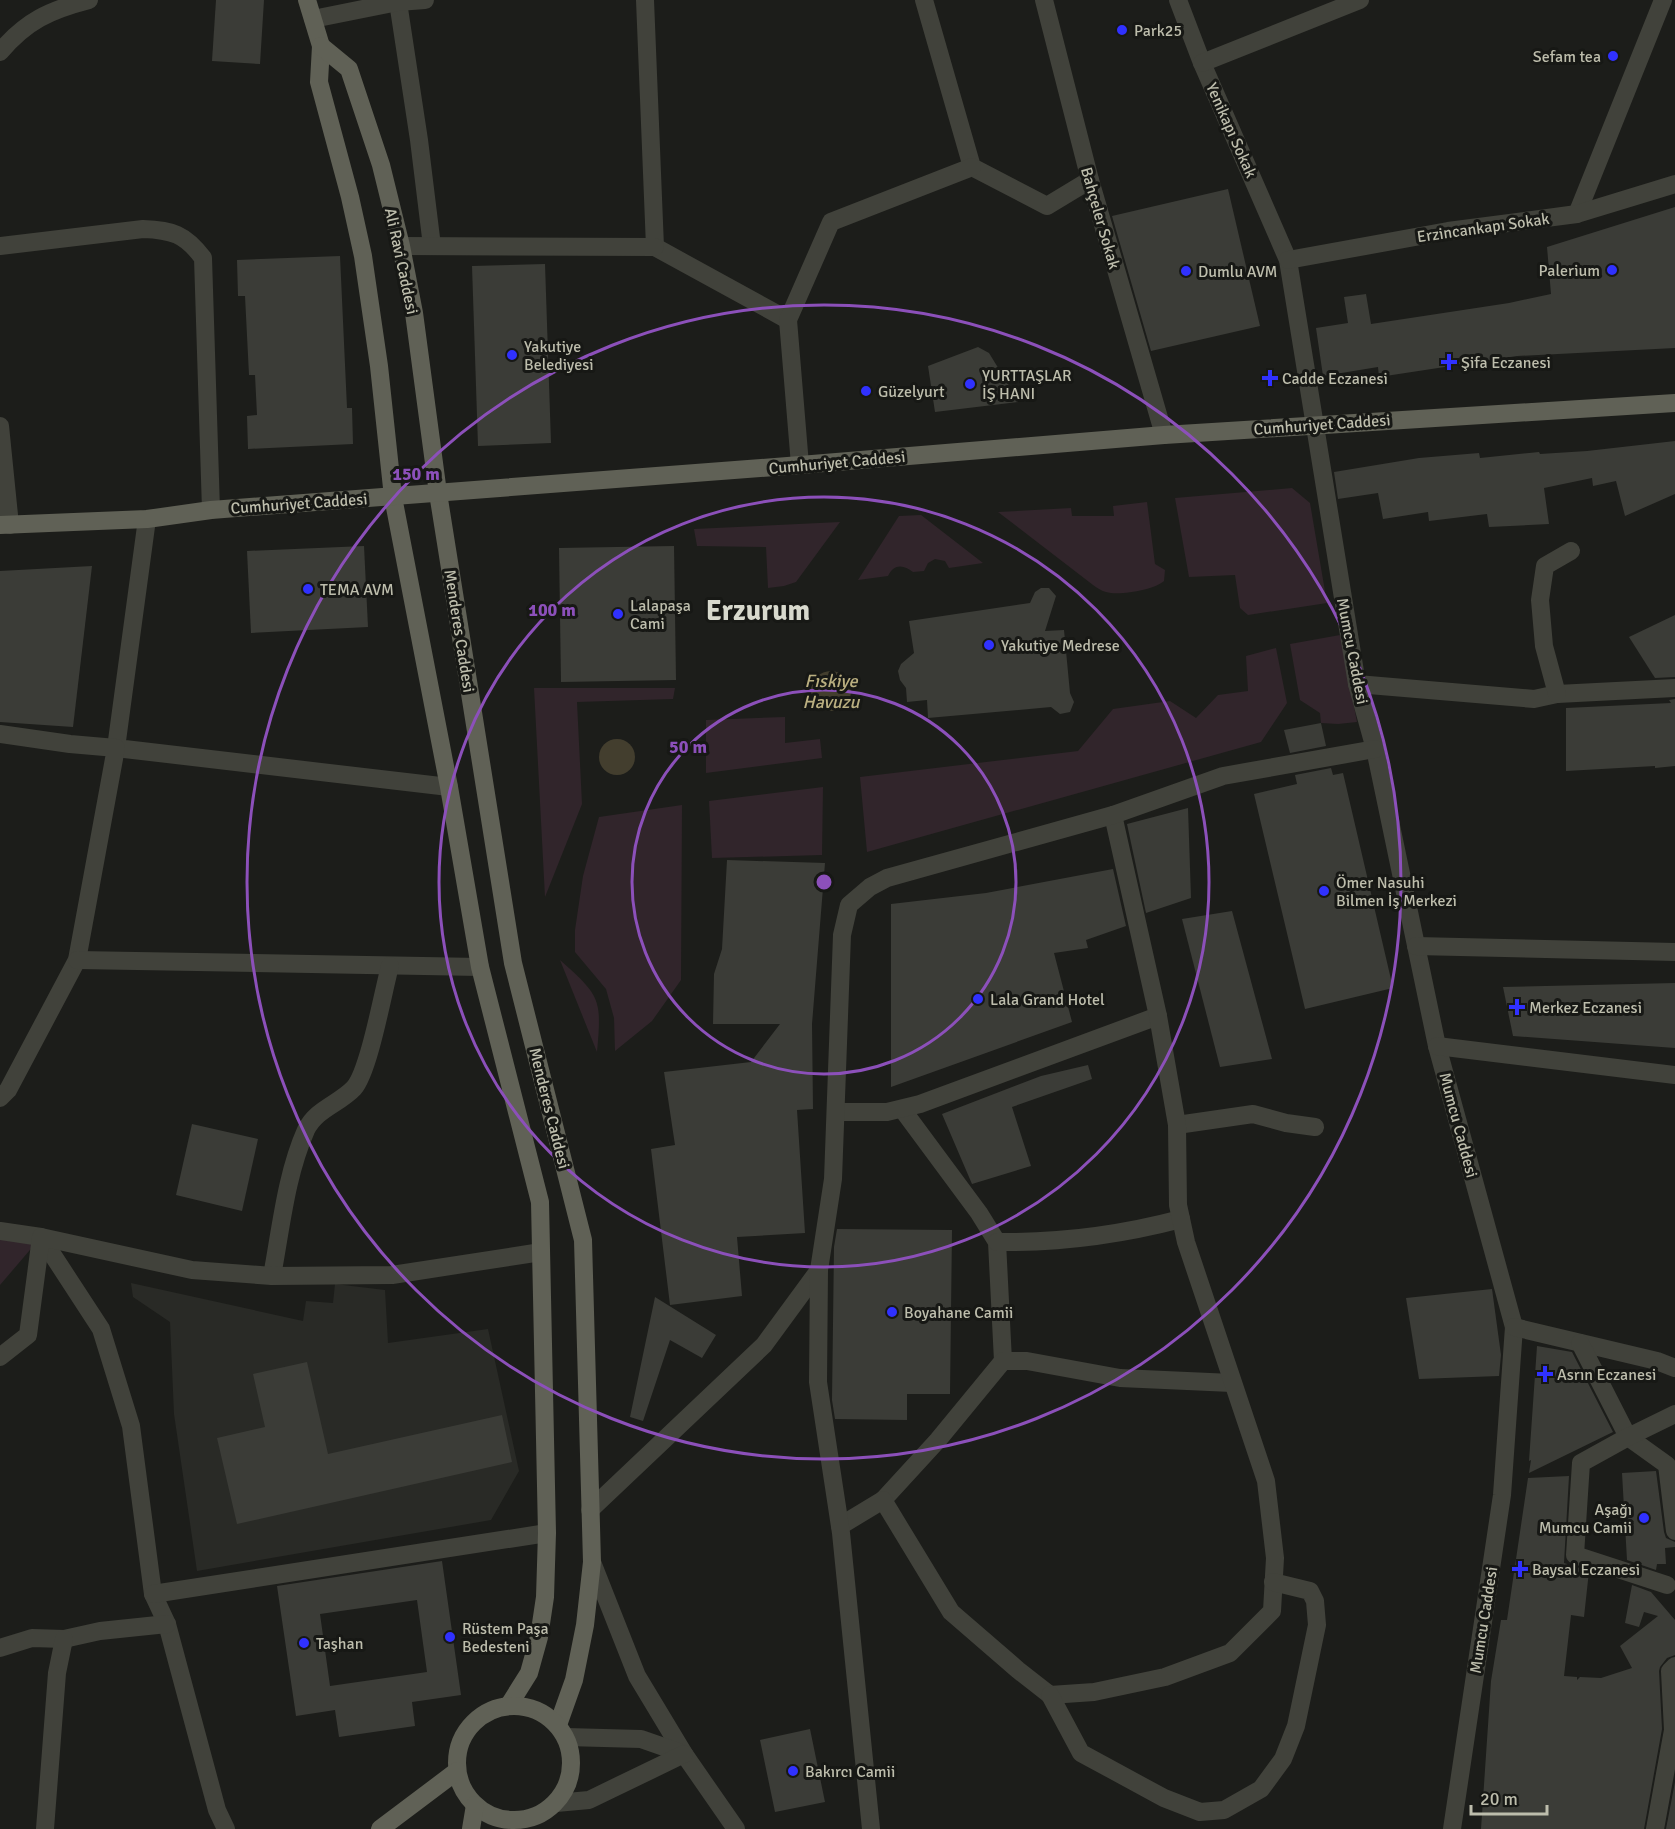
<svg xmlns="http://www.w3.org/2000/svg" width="1675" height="1829" font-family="Signika,sans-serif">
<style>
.built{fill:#292a26}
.green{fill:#31252b}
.water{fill:#433e2e}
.building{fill:#3b3c37;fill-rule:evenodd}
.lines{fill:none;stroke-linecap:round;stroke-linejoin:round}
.minor{stroke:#41423b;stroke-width:18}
.major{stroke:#606156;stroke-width:18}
.ring{fill:none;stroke:#8c50ba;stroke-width:3}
.poi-dot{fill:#3031ff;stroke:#171815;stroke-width:2}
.labels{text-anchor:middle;stroke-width:6;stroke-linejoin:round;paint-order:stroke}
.poi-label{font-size:16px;fill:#bdbdac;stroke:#171815;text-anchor:start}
.street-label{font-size:16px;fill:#bdbdac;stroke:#171815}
.water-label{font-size:18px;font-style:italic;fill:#baaf80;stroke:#171815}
.town-label{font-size:28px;font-weight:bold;fill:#d8d9cd;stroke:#171815}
.centre{fill:#8c50ba;stroke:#171815;stroke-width:3}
.ring-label{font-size:18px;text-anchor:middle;font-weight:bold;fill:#8c50ba;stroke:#171815;stroke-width:6;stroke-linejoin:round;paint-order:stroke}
</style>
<rect width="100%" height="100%" fill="#1c1d1a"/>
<!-- built -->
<polygon class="built" points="131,1283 303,1321 306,1301 333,1303 335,1284 385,1290 388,1343 488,1329 519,1471 491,1520 197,1571 174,1414 170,1322 133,1297"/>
<!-- green -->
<g class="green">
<polygon points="1292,488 1310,503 1327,603 1248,615 1240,608 1235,575 1189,577 1175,498"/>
<path d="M1147 502 1155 564 1165 570 1164 581C1154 590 1119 596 1106 592 1102 591 1097 588 1093 585L998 512 1071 508 1072 516H1114L1113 506Z"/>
<path d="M921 515 983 563 949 568 945 561 935 559 928 563 924 571 913 572C904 565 894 563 888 576L858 580 899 516Z"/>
<polygon points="840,522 796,582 784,586 768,588 766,547 697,546 694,529"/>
<polygon points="1340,635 1357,722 1338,724 1321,723 1320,713 1300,700 1290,644"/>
<polygon points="1276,648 1287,703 1261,742 867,852 860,777 1078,751 1113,709 1170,701 1196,718 1218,695 1248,691 1246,656"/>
<polygon points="534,688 675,688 673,699 577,702 582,804 545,897"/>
<polygon points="785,717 785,743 820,739 822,758 706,773 706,720"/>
<polygon points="823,787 822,855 712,858 709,801"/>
<polygon points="682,805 681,980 652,1021 615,1051 614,1018 606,989 575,952 575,930 583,876 599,817"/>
<path d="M560 960C600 996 602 998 597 1052Z"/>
<polygon points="0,1231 41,1237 0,1285"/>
</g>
<!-- water -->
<g class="water">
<circle cx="831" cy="691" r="20"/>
<circle cx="617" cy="757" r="18"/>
</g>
<!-- building -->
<g class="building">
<polygon points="216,0 264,0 260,64 212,61"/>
<polygon points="1228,189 1260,326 1151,351 1112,216"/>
<polygon points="1675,207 1675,348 1517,356 1379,377 1378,367 1323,376 1316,328 1348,323 1344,297 1366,294 1371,324 1509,303 1551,294 1547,247"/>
<polygon points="340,256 347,408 352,408 353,444 248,449 247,416 257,415 255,375 249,375 245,296 238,296 237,260"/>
<polygon points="545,264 551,443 478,446 472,266"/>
<polygon points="978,347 989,353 1019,402 935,412 928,366"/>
<polygon points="1675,441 1675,494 1625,516 1616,481 1593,486 1592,478 1544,488 1549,524 1489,527 1487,514 1429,521 1428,512 1383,519 1378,493 1338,499 1334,472 1419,458 1479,453 1480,458 1539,452 1540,454 1587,451"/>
<polygon points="364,546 368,627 251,633 247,551"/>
<polygon points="674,546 676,680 561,682 559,548"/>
<polygon points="92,566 73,727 0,722 0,571"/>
<polygon points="1041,588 1049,588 1056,596 1045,631 1064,630 1070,693 1074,702 1070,712 1060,714 1051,707 928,718 927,700 907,702 906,688 900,680 898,671 901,664 914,653 909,621 1030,603 1035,592"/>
<polygon points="1675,615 1675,677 1655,678 1629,637"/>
<polygon points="1675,699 1675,766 1655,768 1655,766 1566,771 1566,708 1671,703 1669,700"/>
<polygon points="1321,723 1326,746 1290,753 1284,730"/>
<polygon points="1331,768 1333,775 1343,773 1393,988 1305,1009 1254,794 1297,784 1295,775"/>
<polygon points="1188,808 1191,898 1146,913 1127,824"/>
<polygon points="727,860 825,863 812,1024 813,1109 797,1110 805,1233 737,1237 742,1296 670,1305 651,1149 675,1145 664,1072 751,1062 780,1024 713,1024 714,974 722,949"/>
<polygon points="1113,869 1126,926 1086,940 1088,948 1054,953 1072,1022 891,1087 891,904 986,893"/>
<polygon points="1232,911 1272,1059 1220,1067 1182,919"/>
<polygon points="1675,983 1675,1048 1513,1036 1503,987"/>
<polygon points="1088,1065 1092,1079 1012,1107 1031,1166 972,1184 942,1114 1041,1076"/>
<polygon points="192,1124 258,1139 242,1211 176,1195"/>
<polygon points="837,1229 952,1230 950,1394 907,1394 907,1420 835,1419 832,1400 834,1247"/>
<polygon points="1492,1289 1501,1355 1499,1376 1419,1379 1406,1298"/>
<polygon points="655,1297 716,1335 702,1358 670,1340 643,1421 630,1417"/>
<polygon points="1537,1346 1572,1352 1613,1432 1529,1473 1531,1460 1529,1461"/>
<polygon points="307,1362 328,1454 502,1415 512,1462 237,1524 217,1438 265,1427 253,1374"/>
<polygon points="1656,1471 1664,1532 1666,1538 1675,1542 1675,1547 1665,1548 1666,1564 1657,1564 1656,1570 1627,1560 1622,1473"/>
<polygon points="1569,1476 1564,1563 1589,1571 1584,1617 1571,1615 1564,1676 1577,1677 1577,1680 1580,1677 1601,1678 1632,1668 1620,1646 1658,1616 1644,1612 1639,1627 1625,1623 1632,1585 1651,1592 1675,1620 1675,1655 1667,1658 1660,1667 1659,1671 1662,1729 1644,1829 1481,1829 1491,1681 1501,1620 1507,1620 1528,1478"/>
<path d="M442 1561 461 1695 412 1702 415 1726 339 1737 335 1710 296 1716 277 1586ZM417 1600 427 1672 330 1686 320 1614Z"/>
<polygon points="810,1729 825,1802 775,1812 760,1740"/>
<polygon points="1675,1782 1675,1829 1666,1829"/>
</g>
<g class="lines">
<!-- minor -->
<g class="minor">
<polyline points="645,0 655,247 788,320"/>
<polyline points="924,0 972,167 1047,206 1090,180"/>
<polyline points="1044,0 1090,180 1164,435"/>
<polyline points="1178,0 1202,63 1288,260 1357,684 1375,749 1437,1046 1514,1327 1502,1495 1452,1829"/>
<polyline points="398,2 419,140 432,246"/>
<polyline points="313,19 398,2 425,0"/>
<path d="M0 52C26 21 50 10 89 0"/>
<polyline points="1202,63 1360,0"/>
<polyline points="1577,214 1663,0"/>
<path d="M0 246 143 229C172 230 185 234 203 258L211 510"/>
<polyline points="401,246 655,247"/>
<polyline points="1288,260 1448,231 1577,214 1675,184"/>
<polyline points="0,426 10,525"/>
<polyline points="800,465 788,320 831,222 972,167"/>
<polyline points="147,519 116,748 449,787"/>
<polyline points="1357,684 1534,699 1557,694 1675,688"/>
<polyline points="1557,694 1544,646 1540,600 1545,566 1571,551"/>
<polyline points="0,734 70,744 116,748 77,960 8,1090 0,1098"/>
<polyline points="1416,946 1675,952"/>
<polyline points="77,960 480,967"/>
<polyline points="1437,1046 1675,1075"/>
<polyline points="902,1109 979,1213 997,1242 1003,1361"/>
<polyline points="836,1112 887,1112 920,1104 1158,1016"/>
<polyline points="1177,1125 1253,1114 1286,1123 1315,1127"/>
<polyline points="0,1231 41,1237 101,1329 131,1426 153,1594 167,1624 217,1810 226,1829"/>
<path d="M997 1242C1061 1243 1120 1235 1181 1219"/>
<path d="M272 1276C281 1228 286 1175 306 1130 316 1109 339 1104 354 1088 369 1071 383 992 390 966"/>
<polyline points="1514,1327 1657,1361 1675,1368"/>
<polyline points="1580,1343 1628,1437 1667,1465 1675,1531"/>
<polyline points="0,1357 28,1335 41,1237 192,1270 272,1276 392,1275 541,1252"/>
<polyline points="883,1500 938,1440 1003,1361 1027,1361 1120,1378 1232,1383"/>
<polyline points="590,1510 764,1345 819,1270"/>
<polyline points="840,1526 883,1500 951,1612 1018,1670 1050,1695 1094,1692 1165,1677 1230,1653 1272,1611 1275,1558 1266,1481 1186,1242 1178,1205 1177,1125 1158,1016 1113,815"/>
<polyline points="592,1562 637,1676 684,1754 736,1829"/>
<polyline points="1667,1585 1575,1555 1581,1463 1628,1437 1675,1414"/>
<polyline points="153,1594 547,1533"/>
<polyline points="0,1648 32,1638 64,1639 100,1631 167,1624"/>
<polyline points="1050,1695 1081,1753 1164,1798 1200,1812 1224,1810 1261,1789 1283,1759 1296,1726 1317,1625 1315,1601 1310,1591 1273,1582"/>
<polyline points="566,1737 641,1739 684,1754"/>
<polyline points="556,1803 589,1800 684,1754"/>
<polyline points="45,1829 57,1673 64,1639"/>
<polyline points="871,1829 841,1533 818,1382 819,1270 833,1179 842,935 849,905 870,887 887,878 1113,815 1223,776 1375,749"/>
<polyline points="1655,1829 1673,1730 1670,1671 1675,1666"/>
</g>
<!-- major -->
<g class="major">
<polyline points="307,0 321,46 319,82 350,197 363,256 379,366 393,497 449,787 480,967 540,1202 547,1533 545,1597 539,1637 529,1673 509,1705"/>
<polyline points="321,46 349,69 381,165 401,246 414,313 438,493 513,963 583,1240 592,1562 585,1625 574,1680 558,1725"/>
<polyline points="0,525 147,519 211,510 800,465 1164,435 1675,403"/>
<circle cx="514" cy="1763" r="57"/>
<polyline points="380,1829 457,1771"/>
<polyline points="471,1829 475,1805"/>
</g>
</g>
<!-- distance rings -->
<g class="ring">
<circle cx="824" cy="882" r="192"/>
<circle cx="824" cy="882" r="385"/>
<circle cx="824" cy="882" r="577"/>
</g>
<!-- markers -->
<g class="poi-dot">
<circle cx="1122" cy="30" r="6"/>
<circle cx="1613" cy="56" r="6"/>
<circle cx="1612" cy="270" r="6"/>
<circle cx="1186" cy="271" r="6"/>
<circle cx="512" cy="355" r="6"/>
<path d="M1446 353h6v6h6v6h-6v6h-6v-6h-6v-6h6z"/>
<path d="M1267 369h6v6h6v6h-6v6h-6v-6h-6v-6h6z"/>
<circle cx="970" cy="384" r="6"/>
<circle cx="866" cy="391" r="6"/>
<circle cx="308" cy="589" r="6"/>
<circle cx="618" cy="614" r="6"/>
<circle cx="989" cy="645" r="6"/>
<circle cx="1324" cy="891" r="6"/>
<circle cx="978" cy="999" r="6"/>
<path d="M1514 998h6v6h6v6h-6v6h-6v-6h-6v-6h6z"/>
<circle cx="892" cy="1312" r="6"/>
<path d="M1542 1365h6v6h6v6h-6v6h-6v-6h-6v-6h6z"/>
<circle cx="1644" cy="1518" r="6"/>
<path d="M1517 1560h6v6h6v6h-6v6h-6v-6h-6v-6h6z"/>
<circle cx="450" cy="1637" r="6"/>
<circle cx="304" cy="1643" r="6"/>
<circle cx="793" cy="1771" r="6"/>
</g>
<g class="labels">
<!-- poi labels -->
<g class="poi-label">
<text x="1134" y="36">Park25</text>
<text x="1601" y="62" text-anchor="end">Sefam tea</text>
<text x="1600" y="276" text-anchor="end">Palerium</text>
<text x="1198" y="277">Dumlu AVM</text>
<text x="524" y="352">Yakutiye<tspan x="524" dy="18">Belediyesi</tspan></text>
<text x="1461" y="368">Şifa Eczanesi</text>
<text x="982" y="381">YURTTAŞLAR<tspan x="982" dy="18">İŞ HANI</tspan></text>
<text x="1282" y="384">Cadde Eczanesi</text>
<text x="878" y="397">Güzelyurt</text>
<text x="320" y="595">TEMA AVM</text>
<text x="630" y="611">Lalapaşa<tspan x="630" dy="18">Cami</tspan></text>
<text x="1001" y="651">Yakutiye Medrese</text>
<text x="1336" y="888">Ömer Nasuhi<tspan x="1336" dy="18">Bilmen İş Merkezi</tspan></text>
<text x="990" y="1005">Lala Grand Hotel</text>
<text x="1529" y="1013">Merkez Eczanesi</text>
<text x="904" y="1318">Boyahane Camii</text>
<text x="1557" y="1380">Asrın Eczanesi</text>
<text x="1632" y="1515" text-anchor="end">Aşağı<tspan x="1632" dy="18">Mumcu Camii</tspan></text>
<text x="1532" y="1575">Baysal Eczanesi</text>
<text x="462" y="1634">Rüstem Paşa<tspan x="462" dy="18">Bedesteni</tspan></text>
<text x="316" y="1649">Taşhan</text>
<text x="805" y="1777">Bakırcı Camii</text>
</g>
<!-- street labels -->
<g class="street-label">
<text transform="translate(1232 130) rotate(66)" y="6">Yenikapı Sokak</text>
<text transform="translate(1101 218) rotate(74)" y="6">Bahçeler Sokak</text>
<text transform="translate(1483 227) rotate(-8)" y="6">Erzincankapı Sokak</text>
<text transform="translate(402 261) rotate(78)" y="6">Ali Ravi Caddesi</text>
<text transform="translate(1322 424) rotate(-4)" y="6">Cumhuriyet Caddesi</text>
<text transform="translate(837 462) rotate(-5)" y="6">Cumhuriyet Caddesi</text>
<text transform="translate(299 503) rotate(-4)" y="6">Cumhuriyet Caddesi</text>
<text transform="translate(460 631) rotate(81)" y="6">Menderes Caddesi</text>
<text transform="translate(1353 651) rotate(79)" y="6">Mumcu Caddesi</text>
<text transform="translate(550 1108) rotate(76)" y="6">Menderes Caddesi</text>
<text transform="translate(1459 1125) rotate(75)" y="6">Mumcu Caddesi</text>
<text transform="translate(1483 1620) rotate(-81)" y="6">Mumcu Caddesi</text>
</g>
<!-- water labels -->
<g class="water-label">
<text x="831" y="687">Fıskiye<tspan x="831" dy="21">Havuzu</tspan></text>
</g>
<!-- town labels -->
<g class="town-label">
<text x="758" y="620">Erzurum</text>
</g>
</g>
<circle cx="824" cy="882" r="9" class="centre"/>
<g class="ring-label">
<text x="416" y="480">150 m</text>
<text x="552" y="616">100 m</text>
<text x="688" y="753">50 m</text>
</g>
<!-- scale -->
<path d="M1471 1805v9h76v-9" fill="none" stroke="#bdbdac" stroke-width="3"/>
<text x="1480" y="1805" font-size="18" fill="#bdbdac" stroke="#171815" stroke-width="4.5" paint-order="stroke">20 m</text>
</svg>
